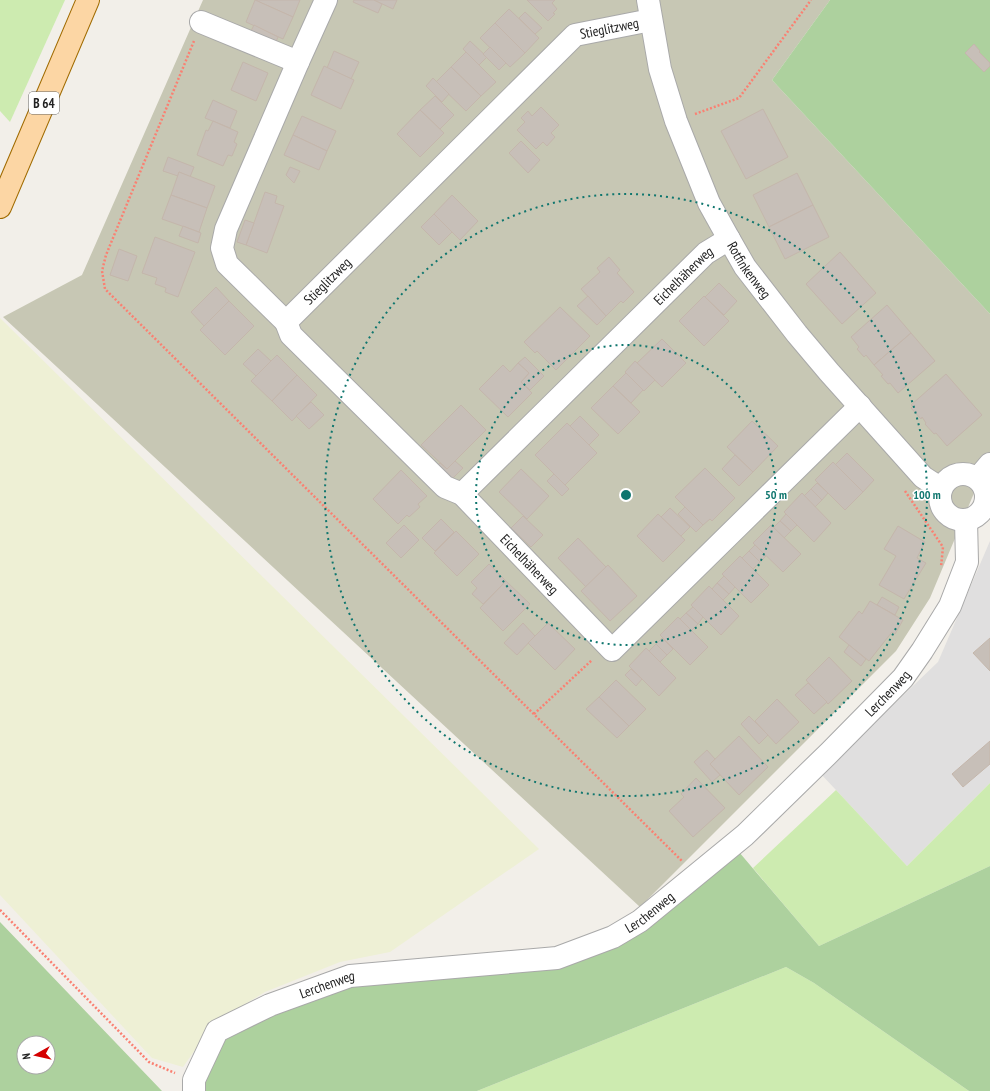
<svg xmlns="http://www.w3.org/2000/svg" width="990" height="1091" font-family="'PT Sans Narrow',sans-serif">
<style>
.residential{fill:#e0dfdf}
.construction{fill:#c7c7b4}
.farmland{fill:#eef0d5}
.grass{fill:#cdebb0}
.forest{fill:#add19e;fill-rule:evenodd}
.building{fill:#c7bfb8;stroke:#c4b6ab}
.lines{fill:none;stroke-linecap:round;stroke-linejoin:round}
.minor-casing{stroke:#a9a9a9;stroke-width:24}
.major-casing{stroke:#a06b00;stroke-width:24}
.path{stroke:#fa8072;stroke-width:2.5;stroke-dasharray:2 2;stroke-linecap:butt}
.minor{stroke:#fff;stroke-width:22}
.major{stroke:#fcd6a4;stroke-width:22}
.ring{fill:none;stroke:#0f766e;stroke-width:2;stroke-dasharray:2 4}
.labels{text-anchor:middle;stroke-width:3;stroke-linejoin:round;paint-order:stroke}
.shield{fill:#fff;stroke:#646464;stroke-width:1}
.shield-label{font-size:13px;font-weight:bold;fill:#222}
.street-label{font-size:14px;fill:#222;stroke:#fff}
.centre{fill:#0f766e;stroke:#fff;stroke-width:2}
.ring-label{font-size:12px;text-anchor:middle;font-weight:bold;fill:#0f766e;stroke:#fff;stroke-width:3;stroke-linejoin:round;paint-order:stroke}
</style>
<rect width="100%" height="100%" fill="#f2efe9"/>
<!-- residential -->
<polygon class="residential" points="990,541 990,783 907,866 821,774 938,662"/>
<!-- construction -->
<polygon class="construction" points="203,0 830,0 772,80 990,314 990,455 930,598 896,651 640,907 3,317 82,275"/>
<!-- farmland -->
<polygon class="farmland" points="0,318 539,849 390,952 340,962 265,992 214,1023 183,1067 152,1058 0,895"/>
<!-- grass -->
<g class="grass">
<polygon points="0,0 65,0 10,122 0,111"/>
<polygon points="990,783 990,866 819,946 753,868 836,790 907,866"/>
<polygon points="786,967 814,983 969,1091 477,1091"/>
</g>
<!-- forest -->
<g class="forest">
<polygon points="830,0 990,0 990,314 772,80"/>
<polygon points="739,852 819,946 990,866 990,1091 969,1091 814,983 786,967 477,1091 200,1091 221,1036 351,980 557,963"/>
<path d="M0 922 162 1091H0ZM24 1043H48V1067H24Z"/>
</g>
<!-- building -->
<g class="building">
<polygon points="255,0 300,0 293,17"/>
<polygon points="255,0 293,17 283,39 246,22"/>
<polygon points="354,0 374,0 382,4 378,13 353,2"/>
<polygon points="374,0 397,0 393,9"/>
<polygon points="527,0 555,0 552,3 557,9 553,13 555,14 548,21"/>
<polygon points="509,9 539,38 525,53 495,23"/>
<polygon points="525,12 542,28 535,34 519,18"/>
<polygon points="495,23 525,53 510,67 480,38"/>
<polygon points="254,25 278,37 275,44 250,33"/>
<polygon points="470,41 487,57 479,65 463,49"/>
<polygon points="974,44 980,51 979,52 990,63 990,66 984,72 965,53"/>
<polygon points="490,47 506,63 499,70 483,54"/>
<polygon points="334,51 359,62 351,79 327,68"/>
<polygon points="466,52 496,82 481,96 451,67"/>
<polygon points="243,62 268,73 256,101 231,90"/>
<polygon points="324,66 354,80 341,109 311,95"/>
<polygon points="451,67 481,96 466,111 436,82"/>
<polygon points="433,78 449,94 442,102 426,86"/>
<polygon points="435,96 454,115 440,129 420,110"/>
<polygon points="213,100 237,111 230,128 205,118"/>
<polygon points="541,107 559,125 551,133 555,137 547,146 543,142 536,149 517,130 525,122 521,118 528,111 532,116"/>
<polygon points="763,109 788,157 746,179 721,131"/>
<polygon points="420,110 444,133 420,157 397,134"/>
<polygon points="302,116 336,131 327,151 293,135"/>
<polygon points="213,121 238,132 234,142 237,144 232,156 228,155 223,166 197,155 206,130 208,131"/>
<polygon points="293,135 327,151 319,170 284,155"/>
<polygon points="521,141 540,160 528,173 509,153"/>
<polygon points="168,157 194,167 190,177 179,172 178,176 163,171"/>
<polygon points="290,167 300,171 294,183 286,175"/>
<polygon points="179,172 215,186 207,208 171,195"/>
<polygon points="797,173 813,205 769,227 753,195"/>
<polygon points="265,192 277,196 275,203 284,206 267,253 246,245"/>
<polygon points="171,195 207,208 199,232 162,219"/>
<polygon points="452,195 478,221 460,240 434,214"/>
<polygon points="813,205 829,237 785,259 769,227"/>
<polygon points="434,214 452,232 439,245 421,227"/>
<polygon points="245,220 254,223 246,245 237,242"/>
<polygon points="183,226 201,233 198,243 179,236"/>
<polygon points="155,237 195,252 178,297 165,292 166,288 155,284 157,278 142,273"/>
<polygon points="119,249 137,256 128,281 110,275"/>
<polygon points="840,252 876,293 842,324 806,284"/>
<polygon points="609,257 620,270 617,273 634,292 623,303 621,301 606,316 581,289 600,272 597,268"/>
<polygon points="719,283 737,301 724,315 705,297"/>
<polygon points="216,287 229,301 204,326 191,312"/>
<polygon points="588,296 606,316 597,325 577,306"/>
<polygon points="704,296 729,321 704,346 679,321"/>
<polygon points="229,301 254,326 225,355 200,330"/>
<polygon points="887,305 911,333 874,365 866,355 864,357 857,349 859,347 851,337"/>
<polygon points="560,307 590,336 556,370 537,351 535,353 524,342"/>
<polygon points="911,333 935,361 898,393 890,383 888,384 881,376 883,375 874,365"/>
<polygon points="662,339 686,363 662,387 637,363"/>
<polygon points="258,349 271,361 256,376 243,364"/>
<polygon points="277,355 297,375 272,401 251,381"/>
<polygon points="525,357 544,376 530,390 521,382 529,373 518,363"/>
<polygon points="635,361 655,380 644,391 625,372"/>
<polygon points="518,363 529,373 521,382 532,393 508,417 479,389 503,365 510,372"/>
<polygon points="626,373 643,390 631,403 613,386"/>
<polygon points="946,374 982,415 947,446 936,433 934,434 925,424 926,423 922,417 921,419 911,408 913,406 911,405"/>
<polygon points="297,375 317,395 292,421 272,401"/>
<polygon points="613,386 640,412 618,434 591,408"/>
<polygon points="311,402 324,415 309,429 296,416"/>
<polygon points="461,405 486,430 447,469 421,445"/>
<polygon points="580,416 599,435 589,445 570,426"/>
<polygon points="752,421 778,446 753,472 727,447"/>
<polygon points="567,423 597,453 565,485 535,455"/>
<polygon points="847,453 874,480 863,492 835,465"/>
<polygon points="735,455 753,472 739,486 722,469"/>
<polygon points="455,461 463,468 448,483 434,468 440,463 447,469"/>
<polygon points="833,462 863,492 845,510 815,480"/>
<polygon points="705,468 735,498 712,521 710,519 703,525 675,497"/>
<polygon points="521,469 549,496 527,519 499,492"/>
<polygon points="401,470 427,496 418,504 420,507 409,517 407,515 398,524 373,499"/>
<polygon points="554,474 569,489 562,496 547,481"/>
<polygon points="817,483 828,493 822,500 811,489"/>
<polygon points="811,489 822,500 815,507 804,496"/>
<polygon points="802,493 831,523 814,542 784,512"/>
<polygon points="685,507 703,525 696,532 678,514"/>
<polygon points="670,508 690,527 681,536 661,517"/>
<polygon points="658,514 685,540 663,562 637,536"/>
<polygon points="786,514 797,525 791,531 780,521"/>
<polygon points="523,516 543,535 531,547 511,528"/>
<polygon points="441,519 454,532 435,551 422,538"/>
<polygon points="780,521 791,531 784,538 773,528"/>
<polygon points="404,525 419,540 401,558 386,543"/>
<polygon points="771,525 801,554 783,572 753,543"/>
<polygon points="898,526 925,542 917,558 926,563 904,599 879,585 896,556 884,549"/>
<polygon points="456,531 479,554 457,576 434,553"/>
<polygon points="578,538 606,567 586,587 558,558"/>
<polygon points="755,545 766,556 760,562 749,551"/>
<polygon points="749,551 760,562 753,569 742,558"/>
<polygon points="740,556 769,585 751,603 722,574"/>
<polygon points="489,564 506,581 483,604 472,594 477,588 471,582"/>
<polygon points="608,565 637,596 610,621 581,591"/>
<polygon points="724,576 735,587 729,594 717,583"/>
<polygon points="506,581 530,604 503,631 480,608"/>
<polygon points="717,583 729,594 723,600 712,589"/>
<polygon points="709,586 739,616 721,635 691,605"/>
<polygon points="882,597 899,607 895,615 877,605"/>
<polygon points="870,601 903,620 895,634 892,632 869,661 839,637 859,611 862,614"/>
<polygon points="693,607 703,617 698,624 686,613"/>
<polygon points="686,613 698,624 691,631 680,619"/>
<polygon points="678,617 708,647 690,665 660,635"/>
<polygon points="523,623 535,636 517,655 504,643"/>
<polygon points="548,623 575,649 555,670 528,643"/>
<polygon points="662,638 673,649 667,655 656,644"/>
<polygon points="990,638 990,671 973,653"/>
<polygon points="656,644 667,655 660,662 649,651"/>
<polygon points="849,645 866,659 861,666 844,652"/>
<polygon points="646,648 676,678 659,696 629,666"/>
<polygon points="829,657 852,681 828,704 806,680"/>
<polygon points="631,669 642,679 636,686 625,675"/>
<polygon points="616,680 646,709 629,726 599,697"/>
<polygon points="808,683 827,702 814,714 795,695"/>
<polygon points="599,697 629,726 617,738 586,709"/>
<polygon points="777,699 799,722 776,744 755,721"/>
<polygon points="749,716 768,735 759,744 741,724"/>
<polygon points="739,736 768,767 739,795 710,764"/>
<polygon points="990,741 990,764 963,787 952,774"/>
<polygon points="707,750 715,759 710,764 720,775 712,782 694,762"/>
<polygon points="696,778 725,808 693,837 669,811 684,797 681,794"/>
</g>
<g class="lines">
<defs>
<g id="minor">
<path id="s1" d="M326 0 298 62 226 229 222 248 227 264 286 322 575 35 651 20"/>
<path id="s2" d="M648 0 660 69 676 121 709 203 729 239 745 267 797 334 829 372 923 477 940 488"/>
<polyline points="201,22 298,62"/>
<path id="s3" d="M286 322 291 335 445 487 462 494 612 650 860 406"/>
<circle cx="963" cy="497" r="23"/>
<polyline points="978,478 990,464"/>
<path id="s4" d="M462 494 706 253 729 239"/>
<path id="s5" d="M194 1091V1080L217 1031 270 1005 350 976 557 958 613 937 640 921 745 835 830 752 903 678 922 651 950 606 967 562 966 520"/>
</g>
<polyline id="major" points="0,207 88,0"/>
</defs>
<!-- minor casing -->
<use href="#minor" class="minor-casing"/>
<!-- major casing -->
<use href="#major" class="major-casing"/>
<!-- path -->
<g class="path">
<polyline points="194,41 106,255 102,271 105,289 682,861"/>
<polyline points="695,114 739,98 811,0"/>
<polyline points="905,491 943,547 941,567"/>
<polyline points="534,714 592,660"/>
<polyline points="0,910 149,1062 175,1073"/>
</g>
<!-- minor -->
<use href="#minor" class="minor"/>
<!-- major -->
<use href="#major" class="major"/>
</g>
<!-- distance rings -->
<g class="ring">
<circle cx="626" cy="495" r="150"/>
<circle cx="626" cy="495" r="301"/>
</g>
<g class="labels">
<!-- shield labels -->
<rect class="shield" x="29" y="92" width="30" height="22" rx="3"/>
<g class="shield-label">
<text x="44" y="108">B 64</text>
</g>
<!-- street labels -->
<g class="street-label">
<text dy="5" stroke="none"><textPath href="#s1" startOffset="811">Stieglitzweg</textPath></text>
<text dy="5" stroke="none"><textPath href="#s2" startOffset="291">Rotfinkenweg</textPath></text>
<text dy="5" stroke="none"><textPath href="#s4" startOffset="311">Eichelhäherweg</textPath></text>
<text dy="5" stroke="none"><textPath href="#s1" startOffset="427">Stieglitzweg</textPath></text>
<text dy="5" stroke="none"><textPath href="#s3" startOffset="346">Eichelhäherweg</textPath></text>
<text dy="5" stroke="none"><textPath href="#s5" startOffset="845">Lerchenweg</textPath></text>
<text dy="5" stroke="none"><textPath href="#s5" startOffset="521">Lerchenweg</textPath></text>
<text dy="5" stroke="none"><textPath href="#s5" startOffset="185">Lerchenweg</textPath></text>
</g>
</g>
<circle cx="626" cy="495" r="6" class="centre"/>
<g class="ring-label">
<text x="776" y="499">50 m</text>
<text x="927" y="499">100 m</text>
</g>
<!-- north arrow -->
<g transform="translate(36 1055) rotate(262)"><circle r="19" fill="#ffffff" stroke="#a7a7a7"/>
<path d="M0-3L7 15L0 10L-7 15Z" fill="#d40000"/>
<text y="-6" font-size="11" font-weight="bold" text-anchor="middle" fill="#222222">N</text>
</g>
</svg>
